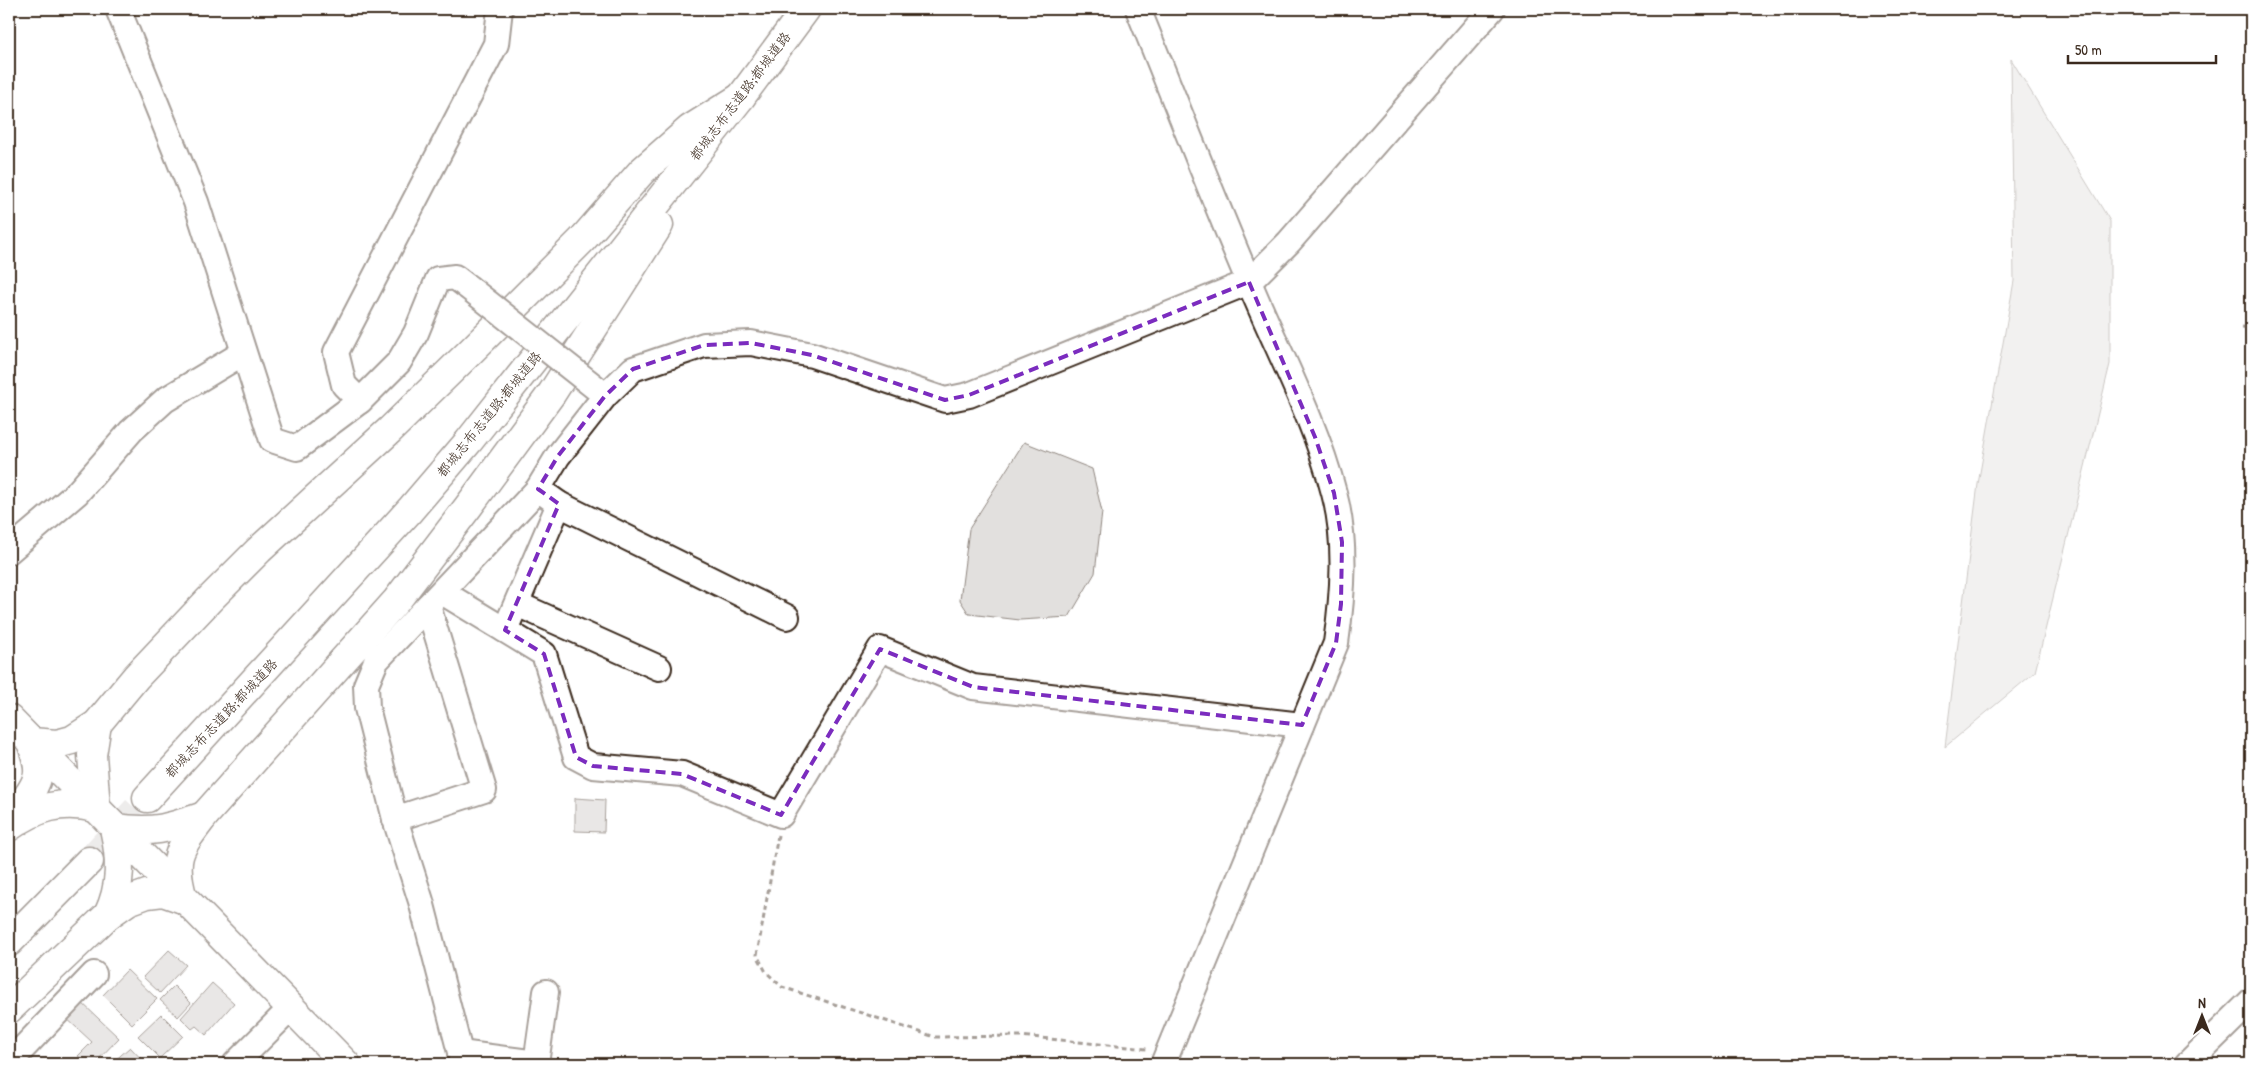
<svg xmlns="http://www.w3.org/2000/svg" width="2260" height="1073" font-family="'Patrick Hand','Klee One',sans-serif">
<style>
.green{fill:#e2e0de;stroke:#8e857e}
.building{fill:#cfcac7;stroke:#3b2a1e}
.lines{fill:none;stroke-linecap:round;stroke-linejoin:round}
.highway-tunnel{stroke:#d8d4d2;stroke-width:28;stroke-dasharray:28 14;stroke-linecap:butt}
.street-casing{stroke:#3b2a1e;stroke-width:28}
.secondary-casing{stroke:#3b2a1e;stroke-width:31}
.highway-casing{stroke:#3b2a1e;stroke-width:31}
.path{stroke:#3b2a1e;stroke-width:3;stroke-dasharray:5 4;stroke-linecap:butt}
.street{stroke:#fff;stroke-width:24}
.secondary{stroke:#fff;stroke-width:28}
.highway{stroke:#fff;stroke-width:28}
.street-bridge-casing{stroke:#3b2a1e;stroke-width:28;stroke-linecap:butt}
.street-bridge{stroke:#fff;stroke-width:24}
.marked{fill:none;stroke:#7b2cbf;stroke-width:4;stroke-dasharray:10 6;stroke-linejoin:round}
.labels{text-anchor:middle;stroke-width:4;stroke-linejoin:round;paint-order:stroke}
.street-label{font-size:14px;fill:#3b2a1e;stroke:#fff}
</style>
<rect width="100%" height="100%" fill="#fff"/>
<filter id="ink" filterUnits="userSpaceOnUse"><feTurbulence type="fractalNoise" baseFrequency=".02" numOctaves="2"/><feDisplacementMap in="SourceGraphic" scale="10" xChannelSelector="R" yChannelSelector="G"/><feConvolveMatrix kernelMatrix="1 2 1 2 8 2 1 2 1" color-interpolation-filters="sRGB"/></filter>
<g filter="url(#ink)">
<!-- green -->
<g class="green">
<polygon points="2011,59 2110,221 2110,364 2035,672 1945,747 1978,484 2014,281"/>
<polygon points="1024,442 1092,469 1102,512 1095,573 1069,617 1020,620 969,614 960,600 969,529"/>
</g>
<!-- building -->
<g class="building">
<polygon points="575,798 605,800 604,832 575,831"/>
<polygon points="169,950 186,965 160,993 143,977"/>
<polygon points="127,970 157,999 132,1024 103,995"/>
<polygon points="212,983 234,1003 206,1035 196,1026 192,1029 181,1018"/>
<polygon points="174,986 191,1003 178,1017 160,1000"/>
<polygon points="79,1000 119,1038 94,1064 87,1064 78,1056 92,1042 64,1016"/>
<polygon points="161,1014 183,1036 160,1058 138,1036"/>
<polygon points="130,1047 146,1064 111,1064"/>
</g>
<g class="lines">
<!-- highway-tunnel -->
<polyline class="highway-tunnel" points="89,861 147,798"/>
<defs>
<g id="street">
<polyline points="118,9 196,202 272,440 297,448 360,401 344,385 336,352 496,44 500,9"/>
<path d="M1138 9C1177 105 1214 201 1255 296 1282 359 1317 426 1334 493 1347 541 1343 594 1336 643L1163 1064"/>
<polyline points="360,401 399,362 416,333 438,279 455,277 468,287"/>
<polyline points="559,504 787,617"/>
<polyline points="9,551 77,493 131,431 165,400 243,353"/>
<polyline points="442,592 544,654 576,757 593,766 682,774 781,815 880,649 973,687 1302,725"/>
<polyline points="517,604 659,668"/>
<polyline points="505,630 559,504 538,489 558,456 605,396 633,369 704,345 751,343 812,355 945,400 969,395 1249,282 1289,242 1492,9"/>
<polyline points="395,819 484,790 428,606"/>
<polyline points="460,1053 537,1063"/>
<polyline points="9,1063 94,974"/>
<polyline points="235,1064 292,1007"/>
<polyline points="463,1064 421,901 395,819 367,708 366,685 376,661 538,489"/>
<polyline points="536,1064 546,992"/>
<polyline points="2187,1064 2251,1001"/>
</g>
<polyline id="secondary" points="9,719 346,1064"/>
<g id="highway">
<polyline points="147,798 410,510 469,441 741,97 806,9"/>
<path d="M9 820C18 808 37 789 38 773 39 762 34 751 31 742L57 744 72 740 97 724 136 677 209 600 259 550 390 430 470 352 582 240 642 171 690 129 741 97"/>
<path d="M9 827C37 807 61 800 96 808L92 755 97 724"/>
<path d="M183 899C171 857 179 849 204 816L397 600 468 507 552 393 659 225"/>
<path d="M108 915C122 886 121 858 114 828 155 833 166 829 204 816"/>
<polyline points="9,942 89,861"/>
<polyline points="9,1009 108,915 128,901 147,894 163,892 183,899"/>
</g>
</defs>
<!-- street casing -->
<use href="#street" class="street-casing"/>
<!-- secondary casing -->
<use href="#secondary" class="secondary-casing"/>
<!-- highway casing -->
<use href="#highway" class="highway-casing"/>
<!-- path -->
<g class="path">
<polyline points="2242,327 2251,328"/>
<polyline points="778,835 757,955 766,972 782,987 935,1037 1021,1036 1147,1049"/>
</g>
<!-- street -->
<use href="#street" class="street"/>
<!-- secondary -->
<use href="#secondary" class="secondary"/>
<!-- highway -->
<use href="#highway" class="highway"/>
<defs>
<polyline id="street-bridge" points="468,287 596,388"/>
</defs>
<!-- street-bridge casing -->
<use href="#street-bridge" class="street-bridge-casing"/>
<!-- street-bridge -->
<use href="#street-bridge" class="street-bridge"/>
</g>
</g>
<!-- marked area -->
<path d="M0 0H2260V1073H0ZM1249 282 1315 437 1334 493 1342 542 1341 604 1336 643 1302 725 973 687 880 649 781 815 682 774 593 766 576 757 544 654 505 630 559 504 538 489 558 456 605 396 633 369 704 345 751 343 812 355 945 400 969 395Z" fill="#fff" fill-opacity=".55" fill-rule="evenodd"/>
<path class="marked" d="M1249 282 1315 437 1334 493 1342 542 1341 604 1336 643 1302 725 973 687 880 649 781 815 682 774 593 766 576 757 544 654 505 630 559 504 538 489 558 456 605 396 633 369 704 345 751 343 812 355 945 400 969 395Z"/>
<g class="labels">
<!-- street labels -->
<g class="street-label">
<text transform="translate(740 96) rotate(-53)" y="5">都城志布志道路;都城道路</text>
<text transform="translate(489 414) rotate(-51)" y="5">都城志布志道路;都城道路</text>
<text transform="translate(221 718) rotate(-47)" y="5">都城志布志道路;都城道路</text>
</g>
</g>
<!-- margin -->
<rect width="2260" height="1073" fill="none" stroke="#fff" stroke-width="30"/>
<rect x="15" y="15" width="2230" height="1043" fill="none" stroke="#3b2a1e" stroke-width="2" filter="url(#ink)"/>
<!-- north arrow -->
<g transform="translate(2202 1016)" stroke="#ffffff" stroke-width="4" paint-order="stroke">
<path d="M0-4L9 19L0 12L-9 19Z" fill="#3b2a1e"/>
<text y="-8" font-size="14" font-weight="bold" text-anchor="middle" fill="#3b2a1e">N</text>
</g>
<!-- scale -->
<path d="M2068 55v8h148v-8" fill="none" stroke="#3b2a1e" stroke-width="2.5"/>
<text x="2075" y="55" font-size="15" fill="#3b2a1e" stroke="#ffffff" stroke-width="4" paint-order="stroke">50 m</text>
</svg>
